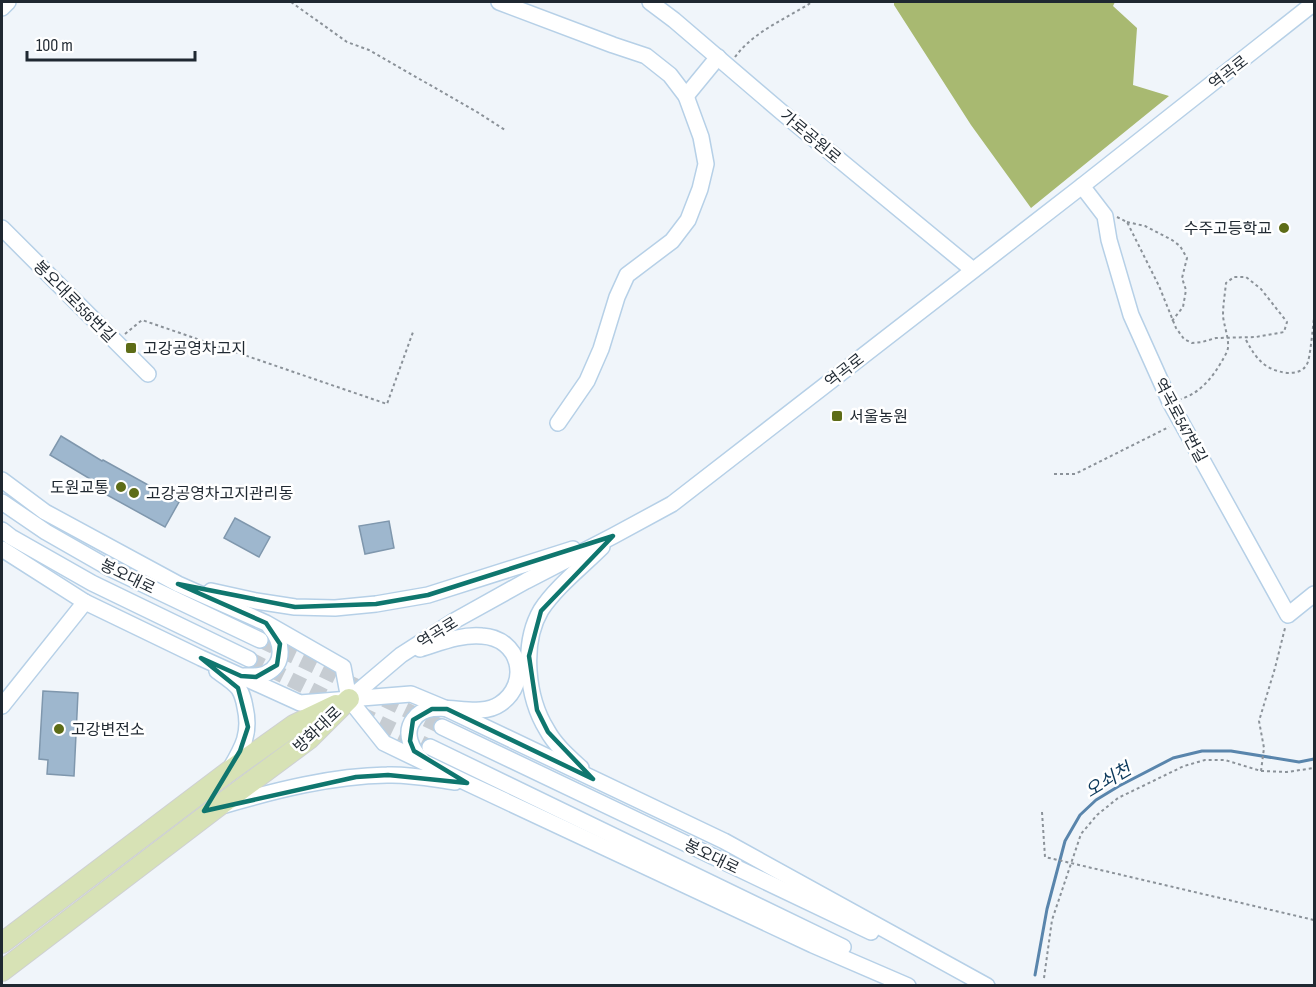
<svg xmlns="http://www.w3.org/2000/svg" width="1316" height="987" font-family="'Sofia Sans Condensed','Noto Sans KR',sans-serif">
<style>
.forest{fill:#a8b971}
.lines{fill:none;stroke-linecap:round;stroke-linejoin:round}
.stream{stroke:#5985ac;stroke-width:3}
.building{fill:#9eb7ce;stroke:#7f97ad;stroke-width:1.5}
.minor-tunnel{stroke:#c6ccd2;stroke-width:15;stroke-dasharray:15 8;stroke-linecap:butt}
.minor-casing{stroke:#b6d0e7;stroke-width:18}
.major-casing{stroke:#ced0d2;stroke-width:22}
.path{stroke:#8b9299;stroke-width:2;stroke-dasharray:3 3;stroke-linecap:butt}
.minor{stroke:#fff;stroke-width:15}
.major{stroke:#d7e2b5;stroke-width:20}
.marked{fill:none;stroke:#0f766e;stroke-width:4.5;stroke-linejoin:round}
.poi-dot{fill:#5d6c17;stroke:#fff;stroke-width:2}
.labels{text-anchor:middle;stroke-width:5;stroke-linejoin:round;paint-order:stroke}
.street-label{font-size:16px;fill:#1f2831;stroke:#fff}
.poi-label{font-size:16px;fill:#1f2831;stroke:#fff;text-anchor:start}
.water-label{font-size:18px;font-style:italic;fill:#0c395b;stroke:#fff}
</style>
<rect width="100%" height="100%" fill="#f0f5fa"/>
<!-- forest -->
<polygon class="forest" points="894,2 1115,2 1113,6 1137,28 1133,85 1169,96 1031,208 971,125 894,5"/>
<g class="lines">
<!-- stream -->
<polyline class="stream" points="1035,975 1047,909 1065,841 1080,815 1096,800 1119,786 1173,758 1202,751 1231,751 1299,762 1314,759"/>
</g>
<!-- building -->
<g class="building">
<polygon points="61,436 102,461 103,460 179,502 165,527 89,485 92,480 50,455"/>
<polygon points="235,518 270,537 259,557 224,538"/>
<polygon points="389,521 394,548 365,554 359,526"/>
<polygon points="43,691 78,693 74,776 47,774 48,760 39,759"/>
</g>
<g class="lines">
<!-- minor-tunnel -->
<g class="minor-tunnel">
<polyline points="260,640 442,727"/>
<polyline points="249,659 338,703"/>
<polyline points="359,713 430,747"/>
</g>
<defs>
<g id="minor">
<polyline points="499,2 613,45 646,56 670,75 686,96 701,137 706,164 700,189 688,220 672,241 627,275 617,297 601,349 587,381 558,423"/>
<polyline points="650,2 674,20 785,115 973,270"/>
<polyline points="2,8 8,2"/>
<polyline points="686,96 718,57"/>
<polyline points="1082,186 1105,216 1109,240 1131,315 1170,402 1288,615 1314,594"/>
<polyline points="2,228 148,374"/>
<polyline points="2,480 45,512 178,584 266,623 343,667 349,699 384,743 467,783 813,945 908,986"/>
<polyline points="2,502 46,532 109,568 260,640"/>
<polyline points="2,530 11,537 92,583 249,659"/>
<polyline points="2,549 85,602 201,658 300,703 411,694 447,709 724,841 987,986"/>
<polyline points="211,591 256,601 295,607 335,608 376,604 428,595 573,549"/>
<path d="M420 649C440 643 461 634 482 636 520 638 531 683 500 704 476 721 431 695 414 719 403 733 412 750 422 760"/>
<path d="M217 671C224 676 234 682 239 689 242 694 244 701 245 707 251 733 243 747 230 769"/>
<path d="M244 676C251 676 260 677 267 673 286 663 282 641 270 627"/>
<polyline points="349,699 401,655 454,621 526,581 613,536 672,504 1082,186 1314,3"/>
<polyline points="2,706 85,602"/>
<polyline points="442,727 871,932"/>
<polyline points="430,747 843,947"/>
<path d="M581 768C569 757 555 745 547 730 527 698 521 644 541 610 556 587 583 566 602 547"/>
<path d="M225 805C277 790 332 776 387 775 410 774 433 779 455 782"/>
</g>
<g id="major">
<polyline points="2,943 228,772 294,725 336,705"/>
<polyline points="2,971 216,808 309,739 349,699"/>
</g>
</defs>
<!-- minor casing -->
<use href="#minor" class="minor-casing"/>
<!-- major casing -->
<use href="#major" class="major-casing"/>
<!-- path -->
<g class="path">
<polyline points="291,2 347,42 369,50 477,112 505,130"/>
<path d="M735 57C754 31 786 19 812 2"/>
<path d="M1117 217 1127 222 1159 286 1176 328 1184 339 1192 343 1202 342 1216 338 1256 337 1284 332 1287 322 1261 289 1246 277H1234L1226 283C1225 294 1223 304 1223 316 1224 326 1229 338 1228 348 1227 353 1224 357 1222 361 1212 378 1200 393 1181 399"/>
<polyline points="1127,222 1145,226 1172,240 1180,246 1187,258 1182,278 1186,290 1183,307 1172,321"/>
<polyline points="125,334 142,320 387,404 413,332"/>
<path d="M1246 340C1256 359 1265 370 1287 373 1295 373 1303 372 1307 364 1310 360 1313 326 1314 318"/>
<polyline points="1054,474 1075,474 1169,427"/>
<polyline points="1261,771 1264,748 1259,721 1275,668 1285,628"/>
<polyline points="1042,812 1045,857 1314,920"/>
<polyline points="1044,978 1052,920 1081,834 1097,815 1118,798 1184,766 1205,760 1225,760 1261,771 1287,772 1314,768"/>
</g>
<!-- minor -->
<use href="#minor" class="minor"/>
<!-- major -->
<use href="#major" class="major"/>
</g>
<!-- marked area -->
<path class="marked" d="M613 536 541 611 529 656 537 710 548 732 593 779 447 709H432L413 720 410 741 414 751 467 783 388 775 356 777 204 811 240 751 248 727 238 688 201 658 241 676 256 677 277 665 280 644 266 623 178 584 295 607 376 604 428 595Z"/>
<!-- markers -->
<g class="poi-dot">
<circle cx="1284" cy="228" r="6"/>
<rect x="125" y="342" width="12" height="12" rx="3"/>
<rect x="831" y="410" width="12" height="12" rx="3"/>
<circle cx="121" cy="487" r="6"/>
<circle cx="134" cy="493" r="6"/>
<circle cx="59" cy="729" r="6"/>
</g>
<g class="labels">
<!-- street labels -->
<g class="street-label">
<text transform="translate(1228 72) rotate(-38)" y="6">역곡로</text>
<text transform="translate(811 136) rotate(40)" y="6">가로공원로</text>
<text transform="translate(75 301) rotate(45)" y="6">봉오대로556번길</text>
<text transform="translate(844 370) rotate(-38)" y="6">역곡로</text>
<text transform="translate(1181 420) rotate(62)" y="6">역곡로547번길</text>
<text transform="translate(128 576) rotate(26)" y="6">봉오대로</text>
<text transform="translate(437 632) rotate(-32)" y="6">역곡로</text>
<text transform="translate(317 729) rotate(-43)" y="6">방화대로</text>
<text transform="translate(712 856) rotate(26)" y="6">봉오대로</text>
</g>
<!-- poi labels -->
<g class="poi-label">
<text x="1272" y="234" text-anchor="end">수주고등학교</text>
<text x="143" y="354">고강공영차고지</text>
<text x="849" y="422">서울농원</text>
<text x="109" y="493" text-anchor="end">도원교통</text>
<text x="146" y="499">고강공영차고지관리동</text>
<text x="71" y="735">고강변전소</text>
</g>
<!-- water labels -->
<g class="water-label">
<text transform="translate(1108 780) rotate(-31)" y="6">오쇠천</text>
</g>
</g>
<!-- border -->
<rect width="1316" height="987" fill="none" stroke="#1f2831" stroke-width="6"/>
<!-- scale -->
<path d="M27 51v9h168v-9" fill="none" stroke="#1f2831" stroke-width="3"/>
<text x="36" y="51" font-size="18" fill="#1f2831" stroke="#ffffff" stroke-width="4.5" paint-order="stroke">100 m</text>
</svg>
